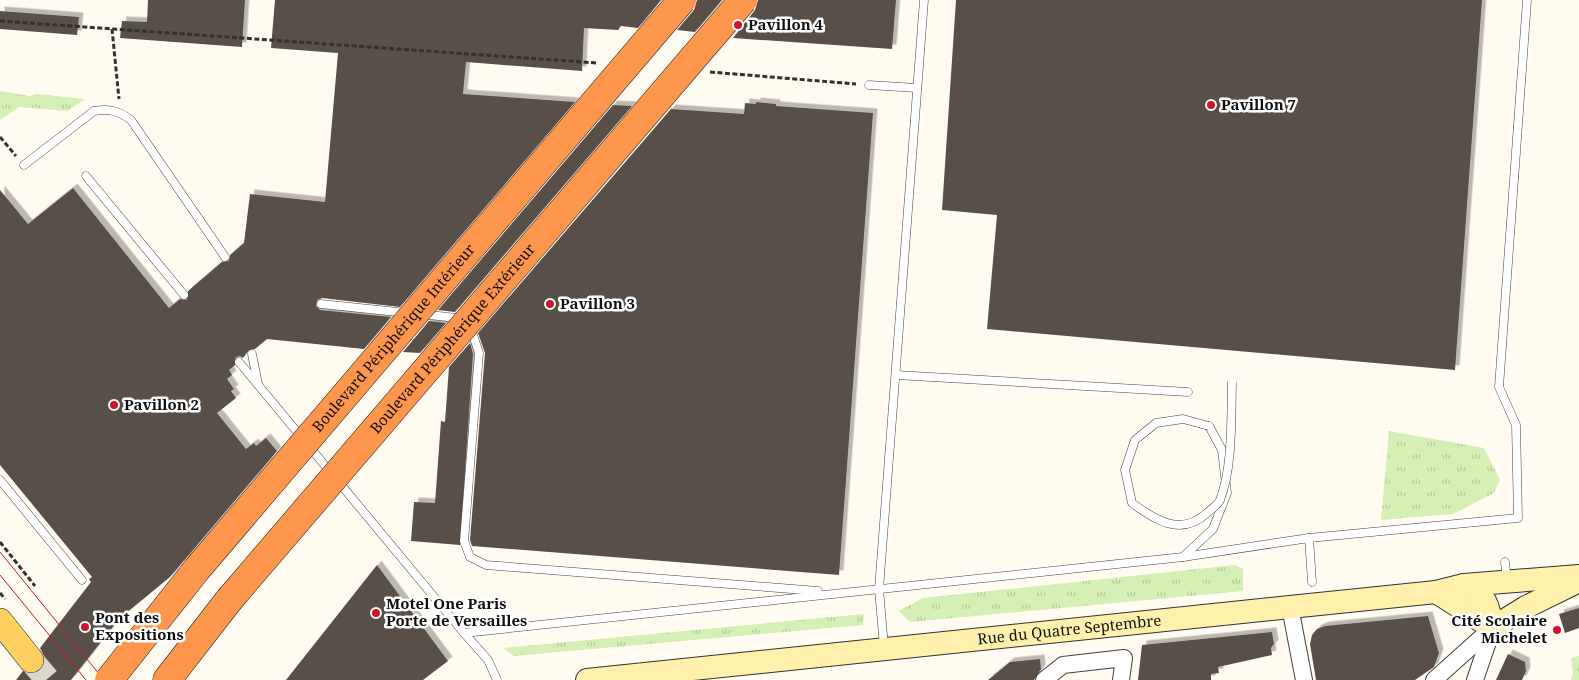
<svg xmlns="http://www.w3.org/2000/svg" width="1579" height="680" font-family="'Noto Serif',serif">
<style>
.grass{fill:url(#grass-tufts)}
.building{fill:#594f4a;filter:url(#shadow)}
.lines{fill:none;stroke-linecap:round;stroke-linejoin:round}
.primary-tunnel{stroke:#dbd8ce;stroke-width:25;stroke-dasharray:25 12;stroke-linecap:butt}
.lane-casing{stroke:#424242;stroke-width:9}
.street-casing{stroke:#424242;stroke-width:18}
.secondary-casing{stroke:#313131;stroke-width:24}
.primary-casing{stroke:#202020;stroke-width:26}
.highway-casing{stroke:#202020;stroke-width:29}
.path{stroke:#313131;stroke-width:3;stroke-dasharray:5 2.5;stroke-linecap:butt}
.lane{stroke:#fff;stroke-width:8}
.street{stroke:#fff;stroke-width:16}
.secondary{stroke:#fff1ab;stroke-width:22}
.primary{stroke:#ffd060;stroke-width:25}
.highway{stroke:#ff964e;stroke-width:28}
.tram{stroke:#cf1629;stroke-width:1}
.lane-bridge-casing{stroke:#424242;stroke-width:9;stroke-linecap:butt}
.highway-bridge-casing{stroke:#202020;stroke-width:29;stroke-linecap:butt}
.lane-bridge{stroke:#fff;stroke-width:8}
.highway-bridge{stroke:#ff964e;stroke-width:28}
.poi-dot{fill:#cf1629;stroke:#fff;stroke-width:2}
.labels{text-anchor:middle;stroke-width:5;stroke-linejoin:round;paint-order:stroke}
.poi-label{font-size:15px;font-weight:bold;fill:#0f0f0f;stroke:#fff;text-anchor:start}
.street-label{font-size:15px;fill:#0f0f0f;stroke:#fff}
</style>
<defs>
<pattern id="grass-tufts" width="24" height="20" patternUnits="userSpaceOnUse" patternTransform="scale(1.25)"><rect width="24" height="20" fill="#d6efb5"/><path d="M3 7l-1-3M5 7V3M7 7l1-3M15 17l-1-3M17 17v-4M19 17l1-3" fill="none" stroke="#b6cc9a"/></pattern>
<filter id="shadow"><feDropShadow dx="4.5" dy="-4.5" stdDeviation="0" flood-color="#0004"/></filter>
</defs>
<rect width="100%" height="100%" fill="#fffbf0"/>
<!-- grass -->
<g class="grass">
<polygon points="0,91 30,96 36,94 85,99 68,111 19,107 0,120"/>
<polygon points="1389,431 1484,448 1500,480 1494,493 1453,514 1381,520"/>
<polygon points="1235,565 1243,569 1243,591 910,622 899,611 923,598"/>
<polygon points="864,614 863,625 514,656 503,648"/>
<polygon points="1579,656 1579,680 1571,680 1573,673 1571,658"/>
</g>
<!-- building -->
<g class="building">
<polygon points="148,0 245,0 242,47 120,38 122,21 147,22"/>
<polygon points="275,0 661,0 638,28 621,26 618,30 584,28 582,71 466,62 463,94 575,102 400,307 322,298 317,300 316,306 320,310 391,317 364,349 267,339 255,349 249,350 243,358 239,356 235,358 235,365 229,370 232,375 227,379 234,389 231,391 236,398 217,413 246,449 254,443 256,446 266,438 277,451 170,577 119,619 71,680 16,680 23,671 33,674 40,671 45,658 40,648 91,582 89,579 92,577 0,465 0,190 28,224 73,188 169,308 180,299 187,300 188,291 222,262 229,261 230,255 244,243 250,194 325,202 338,53 271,48"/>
<polygon points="697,0 722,0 695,32 677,30 694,10"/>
<polygon points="758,0 896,0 892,49 733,38 755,10"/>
<polygon points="956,0 1482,0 1455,370 987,329 997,215 942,210"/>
<polygon points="0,11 79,17 77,35 0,29"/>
<polygon points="756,102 776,104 776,106 873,113 839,575 472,546 470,540 485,353 478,333 671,109 744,114 745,103 756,104"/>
<polygon points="613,105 632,106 455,312 438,310"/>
<polygon points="429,321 446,323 420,353 403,352"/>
<polygon points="470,343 473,354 460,545 411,541 414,502 435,503 441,421 445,422 449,367"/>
<polygon points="377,565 448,661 423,680 286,680"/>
<polygon points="1579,608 1579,628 1565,633 1559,614"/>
<polygon points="1428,616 1439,653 1434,667 1415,680 1316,680 1310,644 1312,635 1317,629 1325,626"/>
<polygon points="1272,632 1274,644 1271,648 1272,655 1218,667 1219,673 1211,674 1211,680 1138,680 1142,645"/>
<polygon points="1508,654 1525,662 1526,671 1522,680 1496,680"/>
<polygon points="1040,659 1041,669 1034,680 988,680 1010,662"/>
</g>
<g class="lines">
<!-- primary-tunnel -->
<polyline class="primary-tunnel" points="31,660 48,680"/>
<defs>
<g id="lane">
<polyline points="869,85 917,88"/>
<path d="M24 165 94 111C109 108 119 111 131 120L225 257"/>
<polyline points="86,176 184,295"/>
<polyline points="321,304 407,313"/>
<polyline points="421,314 456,318 461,322"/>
<polyline points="469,329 472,332 479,353 464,541 470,557 486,565 818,591"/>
<polyline points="252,354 258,384"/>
<polyline points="239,362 464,633 1183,557 1213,529 1227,493 1222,450 1209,426"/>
<polyline points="896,375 1188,392"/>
<polyline points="0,480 82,580"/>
<polyline points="1183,557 1309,538"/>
<polyline points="1505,562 1507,580"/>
<polyline points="1312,582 1309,538 1518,518 1516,425 1499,387 1527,0"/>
<polyline points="464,633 488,660 497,680"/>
<polyline points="884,647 879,589 924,0"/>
</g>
<g id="street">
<polyline points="1290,607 1304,680"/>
<polyline points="1044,680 1063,665 1124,658 1121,680"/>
<polyline points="1434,680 1492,628"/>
<polyline points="1475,680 1492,630"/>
</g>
<g id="secondary">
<path d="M1464 585C1487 596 1488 603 1492 628"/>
<polyline points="1436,592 1492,628"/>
<polyline points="1492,628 1526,607 1577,582"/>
<path id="s1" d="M587 680 1290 607 1436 592 1464 585 1579 576"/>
</g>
<polyline id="primary" points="0,621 31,660"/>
<polyline id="highway" points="167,680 229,600"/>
</defs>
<!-- lane casing -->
<use href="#lane" class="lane-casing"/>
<!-- street casing -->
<use href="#street" class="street-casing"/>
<!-- secondary casing -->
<use href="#secondary" class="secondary-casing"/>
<!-- primary casing -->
<use href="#primary" class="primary-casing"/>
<!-- highway casing -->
<use href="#highway" class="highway-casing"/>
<!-- path -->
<g class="path">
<polyline points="0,21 597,63"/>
<polyline points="112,29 119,99"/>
<polyline points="710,72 856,84"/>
<polyline points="0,137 16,156"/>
<polyline points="0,542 35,586"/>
<polyline points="0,593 5,599"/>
</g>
<!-- lane -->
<use href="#lane" class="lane"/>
<!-- street -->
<use href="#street" class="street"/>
<!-- secondary -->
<use href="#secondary" class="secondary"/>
<!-- primary -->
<use href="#primary" class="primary"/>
<!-- highway -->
<use href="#highway" class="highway"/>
<!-- tram -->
<g class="tram">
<polyline points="0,552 104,680"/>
<polyline points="0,575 86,680"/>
</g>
<defs>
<path id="lane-bridge" d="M1209 426 1183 419 1156 423 1135 440 1125 470 1132 503C1155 520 1181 537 1207 513 1211 509 1218 505 1220 500 1233 467 1231 417 1232 382"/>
<g id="highway-bridge">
<path id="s2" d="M229 600 743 0"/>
<path id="s3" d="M109 680 197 569 682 0"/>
</g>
</defs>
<!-- lane-bridge casing -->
<use href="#lane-bridge" class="lane-bridge-casing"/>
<!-- highway-bridge casing -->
<use href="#highway-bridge" class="highway-bridge-casing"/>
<!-- lane-bridge -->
<use href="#lane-bridge" class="lane-bridge"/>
<!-- highway-bridge -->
<use href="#highway-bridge" class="highway-bridge"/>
</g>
<!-- markers -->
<g class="poi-dot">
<circle cx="738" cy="25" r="5"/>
<circle cx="1211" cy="105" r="5"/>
<circle cx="550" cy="304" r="5"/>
<circle cx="114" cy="405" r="5"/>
<circle cx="376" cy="613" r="5"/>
<circle cx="85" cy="627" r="5"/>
<circle cx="1557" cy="630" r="5"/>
</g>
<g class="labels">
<!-- poi labels -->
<g class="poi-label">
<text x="748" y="30">Pavillon 4</text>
<text x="1221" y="110">Pavillon 7</text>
<text x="560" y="309">Pavillon 3</text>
<text x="124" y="410">Pavillon 2</text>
<text x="386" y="609">Motel One Paris<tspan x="386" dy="17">Porte de Versailles</tspan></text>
<text x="95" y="623">Pont des<tspan x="95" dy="17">Expositions</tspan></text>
<text x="1547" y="626" text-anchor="end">Cité Scolaire<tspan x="1547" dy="17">Michelet</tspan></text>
</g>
<!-- street labels -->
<g class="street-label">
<text dy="5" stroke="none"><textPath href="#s2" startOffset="344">Boulevard Périphérique Extérieur</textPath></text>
<text dy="5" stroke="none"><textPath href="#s3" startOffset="445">Boulevard Périphérique Intérieur</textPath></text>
<text dy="5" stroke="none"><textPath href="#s1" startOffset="485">Rue du Quatre Septembre</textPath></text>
</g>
</g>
</svg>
